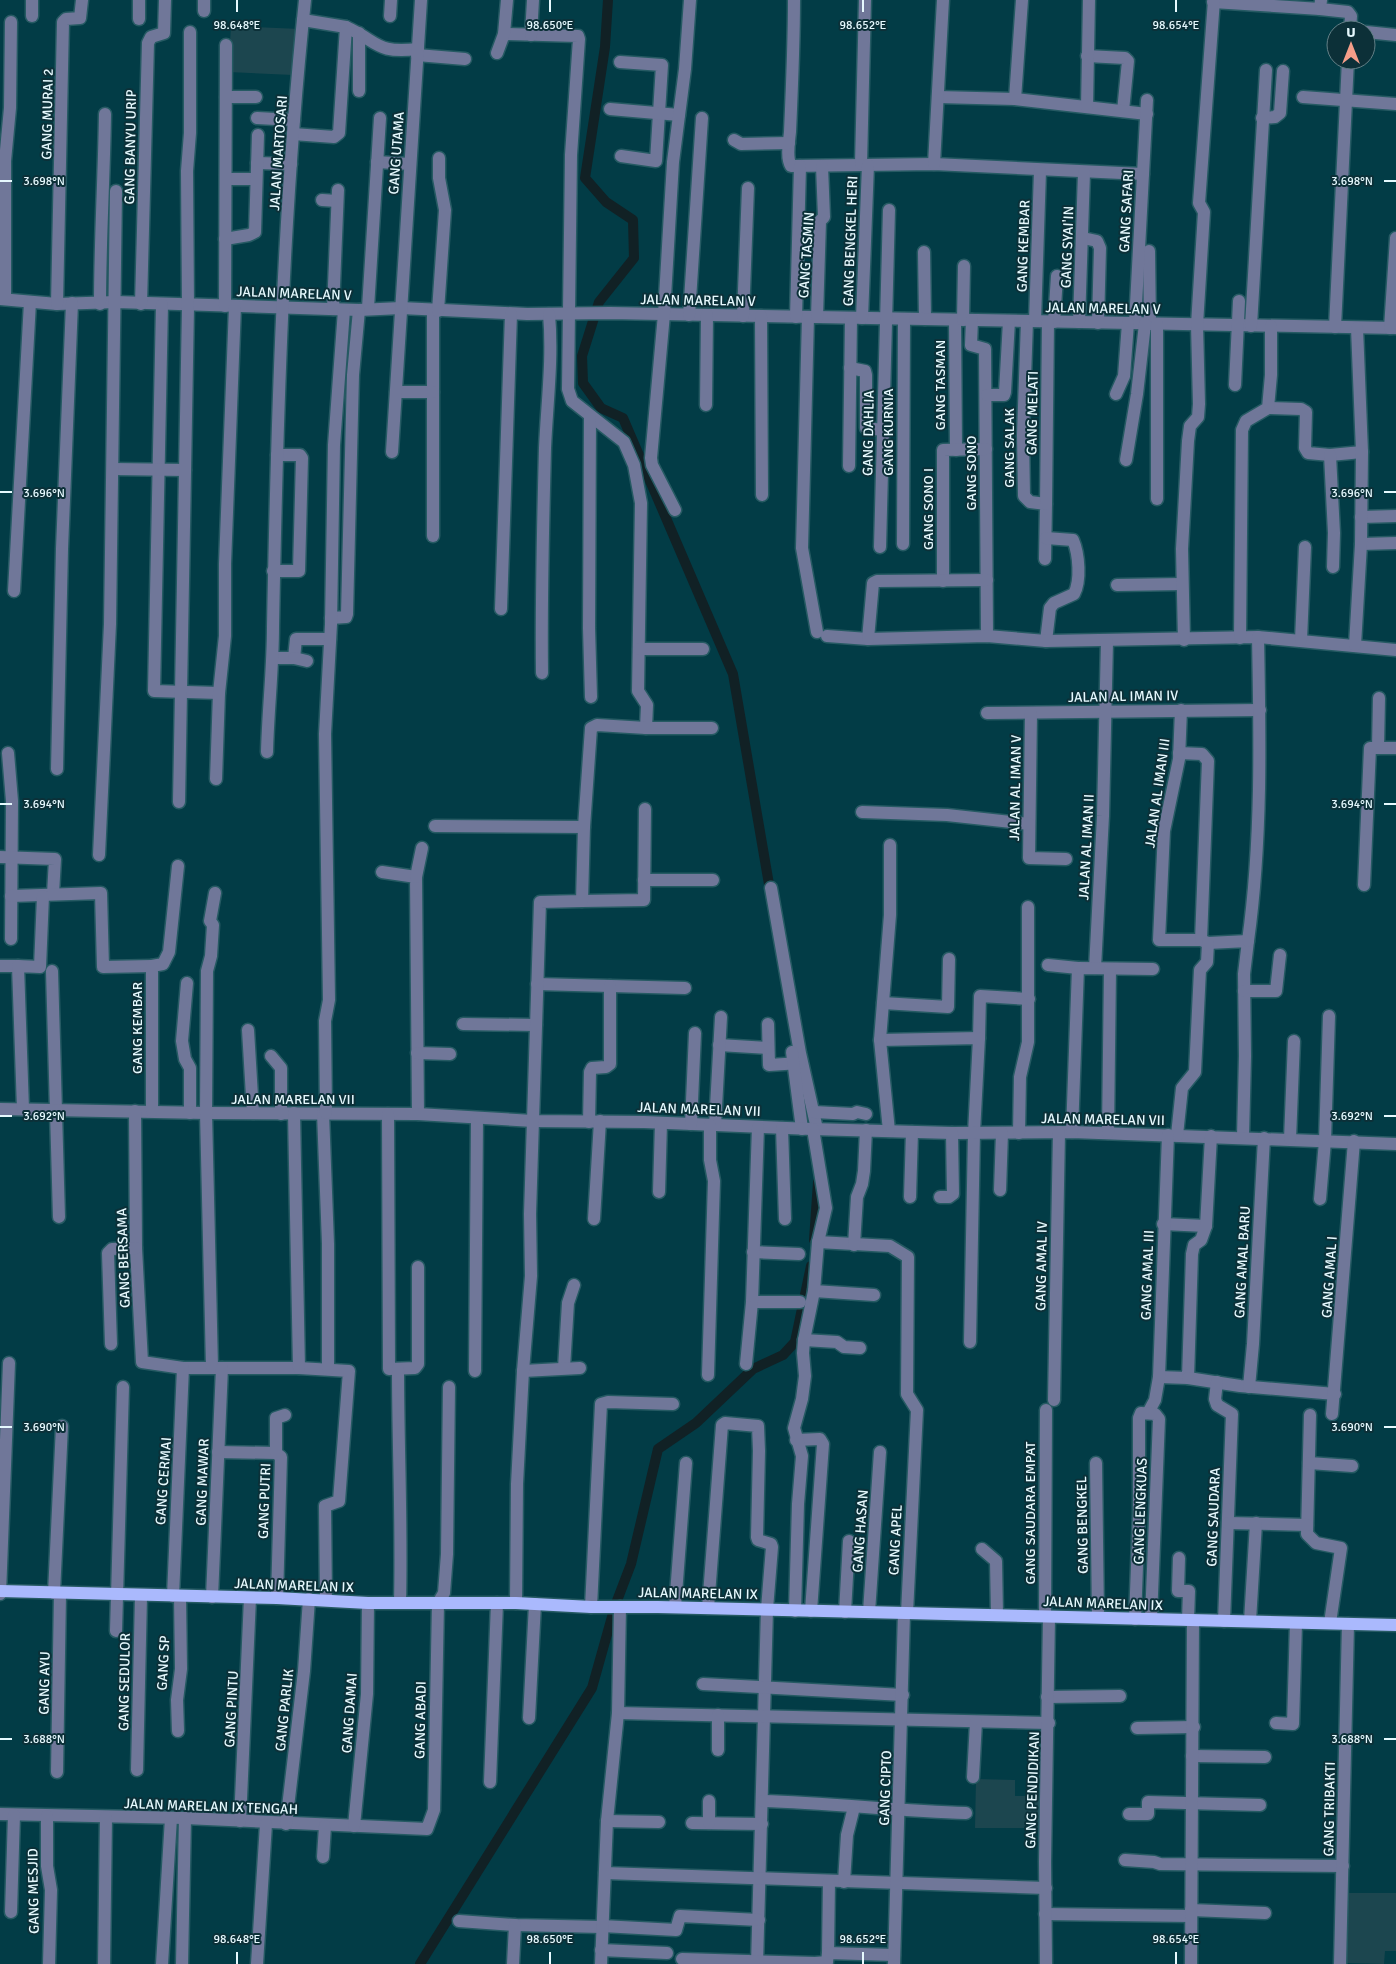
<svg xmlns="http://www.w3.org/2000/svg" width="1396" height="1964" font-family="Signika,sans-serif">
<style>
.built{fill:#1c464f}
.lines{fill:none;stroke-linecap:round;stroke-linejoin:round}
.canal{stroke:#112125;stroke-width:10}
.minor-casing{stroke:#265a63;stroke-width:15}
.major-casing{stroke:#265a63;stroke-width:15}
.minor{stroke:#707799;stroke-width:12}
.major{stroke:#aab9fd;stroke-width:12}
.ticks{fill:none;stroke:#e6f9fe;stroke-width:2}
.labels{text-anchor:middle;stroke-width:4;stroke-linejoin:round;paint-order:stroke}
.street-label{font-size:14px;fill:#e6f9fe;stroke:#0c3038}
.ticks-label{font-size:12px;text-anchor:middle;fill:#e6f9fe;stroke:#0c3038;stroke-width:4;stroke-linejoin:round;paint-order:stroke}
</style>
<rect width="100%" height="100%" fill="#023c46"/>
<!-- built -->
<g class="built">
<polygon points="231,26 300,29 293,75 228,72"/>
<polygon points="976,1779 1015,1780 1015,1796 1041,1796 1040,1828 975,1828"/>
<polygon points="1347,1893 1396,1893 1396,1951 1385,1951 1384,1964 1347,1963"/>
</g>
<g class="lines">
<!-- canal -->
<g class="canal">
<polyline points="608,0 605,47 585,178 606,202 633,220 634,258 599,302 582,356 583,383 601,408 623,418 733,674 771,896"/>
<polyline points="804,1098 811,1135"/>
<polyline points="814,1240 818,1182"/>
<polyline points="420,1964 592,1688 615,1606 631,1564 658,1449 696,1423 753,1369 783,1355 795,1342 811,1266"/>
</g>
<defs>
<g id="minor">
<path d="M794 0C794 44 792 88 790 132 789 142 786 158 791 166L934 164 1143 174"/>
<polyline points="1321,0 1320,9 1348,12 1351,16 1350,30"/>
<polyline points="1213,2 1320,9"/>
<polyline points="204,11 204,0"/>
<polyline points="32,16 32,0"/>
<polyline points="390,16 391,0"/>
<polyline points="139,19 139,0"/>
<polyline points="303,20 346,27"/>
<polyline points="1366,32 1396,35"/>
<polyline points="504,34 578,36 579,39 571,155 568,389 572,401 624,442 634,465 641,503 638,691 647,705 646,728"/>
<polyline points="531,35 533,0"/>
<polyline points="497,53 504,34 507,0"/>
<polyline points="417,55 465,59"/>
<polyline points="1087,56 1125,58 1128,61 1123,111"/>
<polyline points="620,62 662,65 656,161 621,156"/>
<polyline points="359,91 359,33"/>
<polyline points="226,97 256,97"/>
<polyline points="938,97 1015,99 1147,114"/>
<polyline points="1303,97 1396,104"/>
<polyline points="1015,99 1022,0"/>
<polyline points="1087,107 1089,0"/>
<polyline points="610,109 679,115"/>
<polyline points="257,118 294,120"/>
<polyline points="1262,118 1275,117 1280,113 1283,71"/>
<path d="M293 134 334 137 339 133 346 27C379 42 376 54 418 49"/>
<polyline points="734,140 741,144 789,143"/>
<polyline points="377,162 410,164"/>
<polyline points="257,163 291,164"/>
<polyline points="861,164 865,0"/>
<polyline points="934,164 943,0"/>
<polyline points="226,179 255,179"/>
<polyline points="322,200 337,201"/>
<polyline points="1083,238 1097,241 1100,248 1098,323"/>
<polyline points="225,239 249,235 255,232 258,135"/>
<polyline points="1149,251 1150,324"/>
<polyline points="924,252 925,319"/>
<polyline points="0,299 57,304 116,302 359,310 401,308 527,314 610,313 1396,328"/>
<polyline points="5,299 5,161 10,108 11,22"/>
<polyline points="57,304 63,22 66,19 80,18 82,0"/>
<path d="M100 304C100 241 104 178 105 114"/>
<polyline points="141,304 148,43 151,37 164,33 165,0"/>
<polyline points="162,305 154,691 219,693"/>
<polyline points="225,306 226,45"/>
<polyline points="368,308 380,118"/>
<polyline points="333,309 338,190"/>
<polyline points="433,310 433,536"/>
<polyline points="438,311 445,210 439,178 439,158"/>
<polyline points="689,315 702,118"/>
<polyline points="743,316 748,188"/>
<polyline points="761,316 762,495"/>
<polyline points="796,317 800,166"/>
<polyline points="808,317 802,548 817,632"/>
<polyline points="817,317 820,221 824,217 822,166"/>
<polyline points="862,318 868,165"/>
<polyline points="955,320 956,450"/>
<polyline points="963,320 964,266"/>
<polyline points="972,320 971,345 985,349 987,636"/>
<polyline points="1027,321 1023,435 1024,496 1030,502 1046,504 1045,559"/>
<polyline points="1035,321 1040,171"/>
<polyline points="1054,322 1057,276"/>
<polyline points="1079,322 1084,173"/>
<polyline points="1135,323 1147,100"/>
<polyline points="1157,324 1157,499"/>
<polyline points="1251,326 1266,70"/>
<polyline points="1335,327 1348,60"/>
<polyline points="1390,328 1396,238"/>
<polyline points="850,368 865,371 866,375 866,428 883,430"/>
<polyline points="1235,385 1239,301"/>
<polyline points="396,392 433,392"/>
<polyline points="1116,394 1124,376 1128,323"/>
<polyline points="987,395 1004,395 1005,392 1009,321"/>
<polyline points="706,405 707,315"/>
<polyline points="1268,408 1301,409 1306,412 1305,448 1308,453 1330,455 1362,452"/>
<polyline points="590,416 589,628 591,697"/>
<polyline points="392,452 421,0"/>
<polyline points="1330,455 1334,533 1333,567"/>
<polyline points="1126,460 1137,394 1145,324"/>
<polyline points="849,466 851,318"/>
<polyline points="113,469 185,470"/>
<polyline points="1046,504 1048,322"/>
<polyline points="675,510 652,465 651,458 664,314 673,162 685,69 690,0"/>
<polyline points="1361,517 1396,516"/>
<path d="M1046 538 1073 540C1079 554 1081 581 1074 594L1054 603 1050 608 1046 641"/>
<polyline points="903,544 904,319"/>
<polyline points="1361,544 1396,543"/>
<polyline points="880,547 889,210"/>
<polyline points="273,571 299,571 302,458 300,455 277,455"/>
<polyline points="943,581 943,450 986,449"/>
<polyline points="1117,585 1182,584"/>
<polyline points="14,591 30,302"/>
<polyline points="501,609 511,314"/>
<polyline points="331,618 346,617 347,614 353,375 359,310"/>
<polyline points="827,636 868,639 987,636 1046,641 1258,637 1396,650"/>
<polyline points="1240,638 1242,430 1246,421 1268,408 1271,375 1271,326"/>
<polyline points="868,639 873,583 877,581 987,580"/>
<polyline points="1184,640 1182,549 1188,441 1190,426 1198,417 1199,404 1197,325 1204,212 1199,203 1214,0"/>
<polyline points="1301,640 1305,547"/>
<polyline points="1355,645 1361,544 1362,452 1357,328"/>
<polyline points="639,649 703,649"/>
<polyline points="273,658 294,658 296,639 330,639"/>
<polyline points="294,658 307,661"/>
<path d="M542 673C541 598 543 523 545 448 547 403 553 358 549 314"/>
<polyline points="1181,710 1179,759 1164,831 1159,940 1201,940 1208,943 1248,941 1244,974 1245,1056 1243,1137"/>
<polyline points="987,713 1260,710"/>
<polyline points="1031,713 1029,858 1066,859"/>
<polyline points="1378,748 1379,698"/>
<path d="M267 752C268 710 273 669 273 627 277 418 283 208 305 0"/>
<polyline points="8,753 12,801 11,939"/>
<polyline points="1179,753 1202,754 1208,761 1201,940"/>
<polyline points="57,769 62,549 72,303"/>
<polyline points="216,779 219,693 225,636 225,564 235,306"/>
<polyline points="179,802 188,307 187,171 190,133 190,32"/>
<polyline points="862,812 947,815 1029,824"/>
<polyline points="435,826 584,827"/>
<polyline points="99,855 110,624 116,191"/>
<polyline points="0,857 55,859 53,894"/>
<polyline points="382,872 416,877 418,1114"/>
<polyline points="416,877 422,848"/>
<polyline points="644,880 713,880"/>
<polyline points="1364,885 1370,748 1396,748"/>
<polyline points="771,888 800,1053 817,1129"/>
<polyline points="11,896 101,893 103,967 152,966"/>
<polyline points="582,901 644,900 645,809"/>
<path d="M1248 941C1262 840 1260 738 1258 637"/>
<polyline points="1048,965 1078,968"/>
<polyline points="0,966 18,966"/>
<polyline points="1095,968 1103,816 1107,641"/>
<polyline points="52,971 59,1217"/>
<polyline points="187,983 182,1041 185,1059 190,1068 190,1113"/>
<polyline points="537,984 685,988"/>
<polyline points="1244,991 1276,991 1280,955"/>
<polyline points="883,1003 948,1007 949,959"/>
<polyline points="463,1024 536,1025"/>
<polyline points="768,1024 769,1065 800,1063"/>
<polyline points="248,1030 253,1113"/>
<polyline points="979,1038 980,996 1029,999"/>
<polyline points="880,1040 979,1038 974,1133 970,1342"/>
<polyline points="719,1045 768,1048"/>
<polyline points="792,1052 802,1129"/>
<polyline points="417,1053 450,1054"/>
<polyline points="271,1056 281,1068 281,1114"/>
<polyline points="0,1109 206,1113 418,1114 533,1121 644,1122 812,1129 952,1133 1072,1132 1396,1144"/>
<polyline points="23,1109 18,966 40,967 43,896"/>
<polyline points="135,1111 136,1248 142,1362 183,1368 299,1368 349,1371 339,1501 325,1506 326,1600"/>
<polyline points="152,1111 152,966 163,964 169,952 178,866"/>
<polyline points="814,1112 853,1114 857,1112 866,1114"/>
<polyline points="294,1113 299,1368"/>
<polyline points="323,1113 328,1244 328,1369"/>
<polyline points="326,1113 325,1021 329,1000 325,734 331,624 334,445 344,310"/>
<polyline points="388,1114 389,1369 415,1368 418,1364 418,1267"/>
<polyline points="589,1122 590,1072 592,1068 606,1067 610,1064 610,986"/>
<polyline points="691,1124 695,1033"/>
<polyline points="715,1125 721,1017"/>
<polyline points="782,1128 785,1219"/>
<polyline points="889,1131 880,1040 890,915 890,845"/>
<polyline points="1072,1132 1078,968 1153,969"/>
<polyline points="1019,1133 1020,1077 1028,1042 1028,907"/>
<polyline points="1108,1133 1110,969"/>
<polyline points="1177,1135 1182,1088 1195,1072 1200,970 1207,962 1208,943"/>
<polyline points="1290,1139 1294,1041"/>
<polyline points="1000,1190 1002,1133"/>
<polyline points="659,1192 661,1123"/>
<polyline points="910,1197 912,1132"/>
<polyline points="940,1197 949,1197 953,1194 952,1133"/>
<polyline points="1320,1199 1325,1141 1329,1016"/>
<polyline points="594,1219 600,1121"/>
<polyline points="1163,1224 1206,1226"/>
<polyline points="818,1242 890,1246 908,1257 907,1394 917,1410 907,1613"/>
<polyline points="854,1245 857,1197 862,1184 864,1171 866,1130"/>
<polyline points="753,1252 799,1254"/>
<polyline points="814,1291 874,1295"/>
<polyline points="752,1302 800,1302"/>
<polyline points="804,1340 837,1342 844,1347 860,1348"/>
<polyline points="111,1344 108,1253 112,1249 136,1248"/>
<polyline points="746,1364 752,1302 758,1127"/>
<polyline points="212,1367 206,1113 207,971 211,956 213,925 210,921 215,893"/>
<polyline points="564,1368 568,1303 574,1285"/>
<path d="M398 1369C398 1447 402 1524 400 1602"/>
<polyline points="475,1371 477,1118"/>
<polyline points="523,1371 580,1368"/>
<polyline points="708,1375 714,1181 710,1160 710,1125"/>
<polyline points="1159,1377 1188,1378 1192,1254 1194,1245 1201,1240 1206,1226 1211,1136"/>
<polyline points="1188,1378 1240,1386 1335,1394"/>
<polyline points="1217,1382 1215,1399 1217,1405 1232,1414 1224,1621"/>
<polyline points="1249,1387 1253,1344 1264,1138"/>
<polyline points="1054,1400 1059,1132"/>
<polyline points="1148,1413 1155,1400 1159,1377 1168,1135"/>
<polyline points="1332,1414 1354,1141"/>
<polyline points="1310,1415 1307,1534 1316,1543 1341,1548 1330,1623"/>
<polyline points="796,1440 820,1439 823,1444 811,1611"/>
<polyline points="218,1452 276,1453"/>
<polyline points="1096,1463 1098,1617"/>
<polyline points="1309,1463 1352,1466"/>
<polyline points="1228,1523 1307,1525"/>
<polyline points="982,1549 996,1561 997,1615"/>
<polyline points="1179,1558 1178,1591 1189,1591 1188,1620"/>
<polyline points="54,1593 62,1426"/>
<polyline points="0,1594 9,1363"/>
<polyline points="173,1596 183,1368"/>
<polyline points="212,1597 222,1368"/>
<polyline points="277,1598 281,1457 276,1453 276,1418 285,1415"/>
<polyline points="516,1603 517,1484 523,1371 531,1276 530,1214 540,902 582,901 584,827 591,728 597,725 646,728 712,728"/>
<polyline points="591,1607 601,1404 608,1402 673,1404"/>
<polyline points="675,1607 686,1463"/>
<polyline points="708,1608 722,1425 725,1423 758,1426 759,1451 757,1537 758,1540 771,1544 772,1547 767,1609 757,1964"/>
<polyline points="795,1611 798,1504 802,1456 794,1428 802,1399 805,1376 803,1353 804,1340 814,1291 818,1242 826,1208 813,1129"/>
<polyline points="845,1612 849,1541"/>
<polyline points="869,1612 880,1452"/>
<polyline points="1045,1616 1046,1410"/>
<polyline points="1135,1619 1139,1513 1139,1418 1141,1413 1155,1414 1159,1419 1151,1619"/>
<polyline points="1250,1621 1256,1523"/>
<polyline points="116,1631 123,1387"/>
<polyline points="703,1684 903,1695"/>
<polyline points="1047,1697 1120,1696"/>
<polyline points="618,1713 1049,1723"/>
<polyline points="529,1718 535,1604"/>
<polyline points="1276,1723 1293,1724 1296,1623"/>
<polyline points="1137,1728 1194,1727"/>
<polyline points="178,1731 177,1700 181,1669 180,1596"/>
<polyline points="718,1750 718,1715"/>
<polyline points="1192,1756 1265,1757"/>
<polyline points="137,1770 141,1596"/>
<polyline points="57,1772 60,1594"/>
<polyline points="973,1777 976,1722"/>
<polyline points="490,1782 497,1603"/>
<path d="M763 1801C831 1803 898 1811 966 1813"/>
<polyline points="0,1814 185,1818 427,1829 434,1810 438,1603 444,1593 447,1554 449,1387"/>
<polyline points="1129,1814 1148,1814 1148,1802 1260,1805"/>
<polyline points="47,1816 47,1866 51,1890 49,1964"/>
<polyline points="240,1821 250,1598"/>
<polyline points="607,1821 659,1822"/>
<polyline points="692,1823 762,1824"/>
<polyline points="709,1823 709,1801"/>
<polyline points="286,1824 304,1671 309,1599"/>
<polyline points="354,1826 367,1694 368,1603"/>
<polyline points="323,1857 325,1826"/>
<polyline points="1125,1860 1154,1862 1160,1864 1343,1866"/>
<polyline points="605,1873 1046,1888"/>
<polyline points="844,1882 847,1835 854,1807"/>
<polyline points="1191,1910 1265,1913"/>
<polyline points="11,1912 14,1815"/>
<polyline points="1045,1914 1191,1916"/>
<polyline points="459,1921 515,1925 602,1927"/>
<polyline points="602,1926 676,1930 680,1916 759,1920"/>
<polyline points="601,1950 667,1953"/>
<polyline points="828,1953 829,1881"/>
<polyline points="682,1959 815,1963 827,1962 828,1953 894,1955"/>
<polyline points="104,1964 106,1817"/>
<polyline points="162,1964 171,1818"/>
<polyline points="182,1964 185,1818"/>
<polyline points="257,1964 266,1824"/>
<polyline points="513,1964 515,1925"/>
<polyline points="601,1964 607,1821 618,1713 620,1607"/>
<polyline points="894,1964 904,1613"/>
<polyline points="1046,1964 1045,1862 1049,1617"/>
<polyline points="1191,1964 1193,1620"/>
<polyline points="1340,1964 1348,1624"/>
</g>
<polyline id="major" points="0,1591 277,1598 368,1603 516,1603 591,1607 658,1607 1396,1625"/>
</defs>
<!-- minor casing -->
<use href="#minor" class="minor-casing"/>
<!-- major casing -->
<use href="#major" class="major-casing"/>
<!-- minor -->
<use href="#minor" class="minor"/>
<!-- major -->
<use href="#major" class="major"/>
</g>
<!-- ticks -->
<path class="ticks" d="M237 0V12M550 0V12M863 0V12M1176 0V12M0 181H12M1384 181H1396M0 492H12M1384 492H1396M0 804H12M1384 804H1396M0 1116H12M1384 1116H1396M0 1427H12M1384 1427H1396M0 1739H12M1384 1739H1396M237 1952V1964M550 1952V1964M863 1952V1964M1176 1952V1964"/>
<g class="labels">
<!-- street labels -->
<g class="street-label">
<text transform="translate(47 114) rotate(-89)" y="5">GANG MURAI 2</text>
<text transform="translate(130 147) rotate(-89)" y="5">GANG BANYU URIP</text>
<text transform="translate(278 153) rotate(-86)" y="5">JALAN MARTOSARI</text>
<text transform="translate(396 153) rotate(-86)" y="5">GANG UTAMA</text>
<text transform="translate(1126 211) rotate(-87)" y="5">GANG SAFARI</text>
<text transform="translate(850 241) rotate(-88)" y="5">GANG BENGKEL HERI</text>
<text transform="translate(1023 246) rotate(-88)" y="5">GANG KEMBAR</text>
<text transform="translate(1067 247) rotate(-88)" y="5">GANG SYAI'IN</text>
<text transform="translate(806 255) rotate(-86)" y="5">GANG TASMIN</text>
<text transform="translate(294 293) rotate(2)" y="5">JALAN MARELAN V</text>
<text transform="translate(698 300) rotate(1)" y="5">JALAN MARELAN V</text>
<text transform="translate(1103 308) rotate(1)" y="5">JALAN MARELAN V</text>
<text transform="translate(940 385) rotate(-90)" y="5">GANG TASMAN</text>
<text transform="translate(1032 413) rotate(-89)" y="5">GANG MELATI</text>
<text transform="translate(888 432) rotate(-90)" y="5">GANG KURNIA</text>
<text transform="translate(868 433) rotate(-89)" y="5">GANG DAHLIA</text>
<text transform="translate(1009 448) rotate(-90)" y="5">GANG SALAK</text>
<text transform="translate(971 473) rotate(-90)" y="5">GANG SONO</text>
<text transform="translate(928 509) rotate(-90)" y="5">GANG SONO I</text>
<text transform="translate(1123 696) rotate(-1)" y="5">JALAN AL IMAN IV</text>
<text transform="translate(1015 788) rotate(-89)" y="5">JALAN AL IMAN V</text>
<text transform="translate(1157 793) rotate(-82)" y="5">JALAN AL IMAN III</text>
<text transform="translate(1086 847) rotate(-87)" y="5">JALAN AL IMAN II</text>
<text transform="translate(137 1028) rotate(-90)" y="5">GANG KEMBAR</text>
<text x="293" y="1104">JALAN MARELAN VII</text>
<text transform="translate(699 1109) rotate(2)" y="5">JALAN MARELAN VII</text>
<text transform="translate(1103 1119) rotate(1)" y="5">JALAN MARELAN VII</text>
<text transform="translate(123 1258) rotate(-92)" y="5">GANG BERSAMA</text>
<text transform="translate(1242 1262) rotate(-87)" y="5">GANG AMAL BARU</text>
<text transform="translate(1041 1266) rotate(-89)" y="5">GANG AMAL IV</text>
<text transform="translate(1147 1275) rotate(-88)" y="5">GANG AMAL III</text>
<text transform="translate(1329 1277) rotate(-86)" y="5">GANG AMAL I</text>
<text transform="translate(163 1481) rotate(-86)" y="5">GANG CERMAI</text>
<text transform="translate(202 1482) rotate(-88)" y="5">GANG MAWAR</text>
<text transform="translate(264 1501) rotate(-88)" y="5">GANG PUTRI</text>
<text transform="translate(1140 1511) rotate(-88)" y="5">GANG LENGKUAS</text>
<text transform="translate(1030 1513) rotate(-90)" y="5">GANG SAUDARA EMPAT</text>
<text transform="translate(1213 1517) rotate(-88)" y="5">GANG SAUDARA</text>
<text transform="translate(1082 1525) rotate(-91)" y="5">GANG BENGKEL</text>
<text transform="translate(860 1531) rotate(-86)" y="5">GANG HASAN</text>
<text transform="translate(895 1540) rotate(-87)" y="5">GANG APEL</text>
<text transform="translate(294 1585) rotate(2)" y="5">JALAN MARELAN IX</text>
<text transform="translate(698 1593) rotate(1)" y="5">JALAN MARELAN IX</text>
<text transform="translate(1103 1603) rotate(2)" y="5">JALAN MARELAN IX</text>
<text transform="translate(163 1663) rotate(-87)" y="5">GANG SP</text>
<text transform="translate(124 1682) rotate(-89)" y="5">GANG SEDULOR</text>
<text transform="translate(44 1683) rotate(-89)" y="5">GANG AYU</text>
<text transform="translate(231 1709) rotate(-87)" y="5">GANG PINTU</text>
<text transform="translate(284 1710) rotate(-84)" y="5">GANG PARLIK</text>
<text transform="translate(349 1713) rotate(-86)" y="5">GANG DAMAI</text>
<text transform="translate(420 1720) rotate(-89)" y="5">GANG ABADI</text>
<text transform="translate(885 1788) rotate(-88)" y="5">GANG CIPTO</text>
<text transform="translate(1032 1790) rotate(-88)" y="5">GANG PENDIDIKAN</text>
<text transform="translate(211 1806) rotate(2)" y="5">JALAN MARELAN IX TENGAH</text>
<text transform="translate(1329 1809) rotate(-89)" y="5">GANG TRIBAKTI</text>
<text transform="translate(33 1891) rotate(-91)" y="5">GANG MESJID</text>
</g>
</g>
<g class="ticks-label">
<text x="237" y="29">98.648°E</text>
<text x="550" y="29">98.650°E</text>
<text x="863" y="29">98.652°E</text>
<text x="1176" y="29">98.654°E</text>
<text x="44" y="185">3.698°N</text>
<text x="1352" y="185">3.698°N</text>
<text x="44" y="497">3.696°N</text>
<text x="1352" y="497">3.696°N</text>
<text x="44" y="808">3.694°N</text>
<text x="1352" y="808">3.694°N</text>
<text x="44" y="1120">3.692°N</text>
<text x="1352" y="1120">3.692°N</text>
<text x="44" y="1431">3.690°N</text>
<text x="1352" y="1431">3.690°N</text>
<text x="44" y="1743">3.688°N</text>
<text x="1352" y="1743">3.688°N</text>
<text x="237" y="1943">98.648°E</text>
<text x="550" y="1943">98.650°E</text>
<text x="863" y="1943">98.652°E</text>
<text x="1176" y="1943">98.654°E</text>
</g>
<!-- north arrow -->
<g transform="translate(1351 45)"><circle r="24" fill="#0c3038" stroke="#638087"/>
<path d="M0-4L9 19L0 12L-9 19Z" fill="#f49e89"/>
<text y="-8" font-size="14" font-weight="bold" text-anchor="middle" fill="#e6f9fe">U</text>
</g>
</svg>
